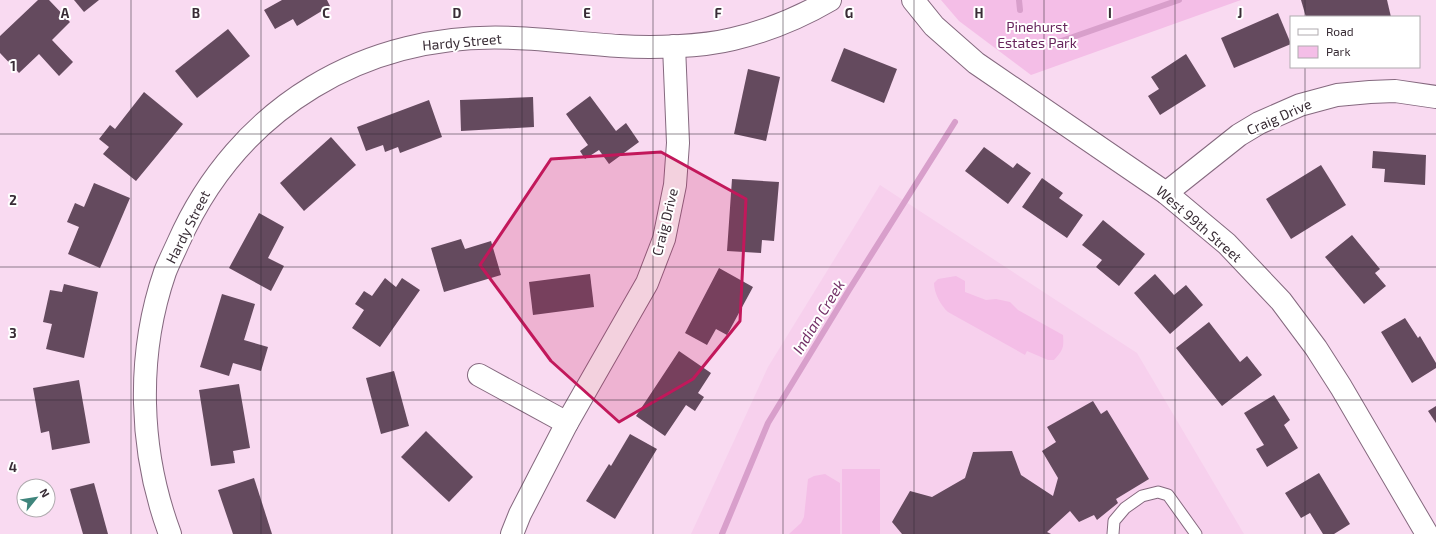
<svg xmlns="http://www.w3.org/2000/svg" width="1436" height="534" font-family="'Exo 2',sans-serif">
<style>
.built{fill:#f7d0ed}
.green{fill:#f4bee7}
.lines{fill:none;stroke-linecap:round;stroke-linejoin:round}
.stream{stroke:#d89fcb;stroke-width:6}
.building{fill:#644a5e}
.lane-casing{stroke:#85697f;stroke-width:13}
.street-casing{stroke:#85697f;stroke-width:24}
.secondary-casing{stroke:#85697f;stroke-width:24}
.lane{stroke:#fff;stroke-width:11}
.street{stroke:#fff;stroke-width:22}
.secondary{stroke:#fff;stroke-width:22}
.marked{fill:#c2185b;fill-opacity:0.2;stroke:#c2185b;stroke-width:3;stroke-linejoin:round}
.grid{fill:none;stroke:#392d36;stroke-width:1;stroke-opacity:0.55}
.labels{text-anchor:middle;stroke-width:4;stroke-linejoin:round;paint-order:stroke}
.park-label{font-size:14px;fill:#67255c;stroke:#fff}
.street-label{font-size:14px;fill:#392d36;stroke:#fff}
.water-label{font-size:15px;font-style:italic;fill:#733067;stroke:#fff}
.grid-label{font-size:13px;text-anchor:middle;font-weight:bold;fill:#392d36;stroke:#fff;stroke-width:4;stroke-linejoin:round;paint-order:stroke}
</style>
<rect width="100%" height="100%" fill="#f9daf1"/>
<!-- built -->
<polygon class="built" points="880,185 1137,353 1244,534 691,534 768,367"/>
<!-- green -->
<g class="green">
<polygon points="941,0 1241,0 1031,75 959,21"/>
<path d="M956 276 965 281V292L986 300 996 299 1010 302 1018 310 1063 335C1064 348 1063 350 1054 360H1048L1027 351 1025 355 948 312C941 306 934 293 934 283L938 279Z"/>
<rect x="842" y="469" width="38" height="65"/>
<polygon points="825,474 840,483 840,534 789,534 801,523 804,517 808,479 814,476"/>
</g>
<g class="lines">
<!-- stream -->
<g class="stream">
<polyline points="1019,0 1020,10"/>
<polyline points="1050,45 1179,0"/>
<polyline points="722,534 768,423 849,290 955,122"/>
</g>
</g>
<!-- building -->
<g class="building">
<polygon points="38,0 49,0 70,22 52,40 73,62 59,76 39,54 19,73 0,53 0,36"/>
<polygon points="74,0 99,0 84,12"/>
<polygon points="282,0 327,0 330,6 297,26 293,19 275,29 264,10"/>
<polygon points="1301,0 1387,0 1391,17 1306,17"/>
<polygon points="1278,13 1291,44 1234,68 1221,38"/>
<polygon points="228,29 250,56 197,98 175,71"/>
<polygon points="844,48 897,69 884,103 831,81"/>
<polygon points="1186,54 1206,86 1160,115 1148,96 1159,89 1151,77"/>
<polygon points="748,69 780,77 766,141 734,134"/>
<polygon points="144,92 183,124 136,181 103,154 109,147 99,139 110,125 115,129"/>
<polygon points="590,96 616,131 626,123 639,142 609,164 599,150 585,159 580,151 588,145 566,114"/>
<polygon points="533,97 534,127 461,131 460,100"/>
<polygon points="429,100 442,137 400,153 398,147 385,152 383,145 366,151 357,127"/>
<polygon points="331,137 356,165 304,211 280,183"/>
<polygon points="984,147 1013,168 1017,163 1031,173 1008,204 965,171"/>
<polygon points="1373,151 1426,155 1425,185 1384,182 1385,169 1372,168"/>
<polygon points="1321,165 1346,205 1291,239 1266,199"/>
<polygon points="1042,178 1063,193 1059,198 1083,215 1067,238 1022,207"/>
<polygon points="732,179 779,182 774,241 762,240 761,253 727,251"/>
<polygon points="94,183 130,198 100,268 68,254 79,227 67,222 75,203 84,207"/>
<polygon points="259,213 284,227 268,258 284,266 271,291 229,268"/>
<polygon points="1103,220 1145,254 1119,286 1096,267 1102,260 1082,245"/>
<polygon points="1352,235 1380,269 1375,273 1386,286 1364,304 1325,257"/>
<polygon points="461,239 465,249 491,241 501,275 444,292 431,248"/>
<polygon points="719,268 753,287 727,335 716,329 707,345 685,333"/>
<polygon points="590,274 594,307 533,315 529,282"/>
<polygon points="1155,274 1174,295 1186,285 1203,305 1170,334 1134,293"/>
<polygon points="385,278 396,287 402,278 420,290 380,347 352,328 364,310 355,304 364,291 372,296"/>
<polygon points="64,284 98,292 84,358 46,349 52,324 43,322 50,290 62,292"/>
<polygon points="222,294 255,304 244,340 268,347 261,371 233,363 229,376 200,367"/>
<polygon points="1405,318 1418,338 1420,336 1436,363 1436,368 1412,383 1381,332"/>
<polygon points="1209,322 1240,362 1247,356 1262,375 1222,406 1176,348"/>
<polygon points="679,351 711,373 698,393 704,397 695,411 686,405 665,436 636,416"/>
<polygon points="394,371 409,426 381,434 366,378"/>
<polygon points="79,380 90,443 52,450 49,431 41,433 33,388"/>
<polygon points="239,384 250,448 233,451 235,463 211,466 199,390"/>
<polygon points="1274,395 1290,420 1284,425 1298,448 1267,467 1256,449 1264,445 1244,413"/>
<polygon points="1093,401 1101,414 1107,410 1149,479 1116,499 1118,503 1097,520 1094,515 1079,522 1070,511 1047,532 1051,534 902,534 892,522 910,491 932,497 965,478 973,452 1012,451 1021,475 1053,496 1058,478 1042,451 1056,442 1047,427"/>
<polygon points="1436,406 1436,423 1428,411"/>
<polygon points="426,431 473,477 449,502 401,457"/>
<polygon points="630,434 657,449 615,519 586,501 609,464 611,466"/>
<polygon points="1319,473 1350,524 1334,534 1323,534 1310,513 1301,518 1285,493"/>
<polygon points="254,478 272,534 233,534 218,490"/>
<polygon points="94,483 108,534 83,534 70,489"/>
</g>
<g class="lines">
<defs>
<polyline id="lane" points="1113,534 1114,521 1125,508 1142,496 1158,492 1168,495 1196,534"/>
<g id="street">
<polyline points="1166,193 1239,135 1259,123 1300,105 1337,95 1370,92 1395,91 1436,97"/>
<polyline points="479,375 567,423"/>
<path d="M170 534C139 451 136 356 165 272 169 262 174 252 178 243 238 107 366 31 514 38 549 39 584 44 619 46 652 48 701 47 733 39 767 31 801 17 830 0"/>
<polyline points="512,534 520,514 567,423 647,283 664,239 675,185 678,143 674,46"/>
</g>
<polyline id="secondary" points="913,0 934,26 976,63 1166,193 1227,244 1281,301 1316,348 1341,387 1427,534"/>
</defs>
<!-- lane casing -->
<use href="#lane" class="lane-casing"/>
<!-- street casing -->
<use href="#street" class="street-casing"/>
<!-- secondary casing -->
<use href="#secondary" class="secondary-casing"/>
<!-- lane -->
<use href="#lane" class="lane"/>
<!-- street -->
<use href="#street" class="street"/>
<!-- secondary -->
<use href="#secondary" class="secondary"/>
</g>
<!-- marked area -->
<path class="marked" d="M661 152 746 199 740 321 693 379 619 422 551 361 480 265 551 159Z"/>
<!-- grid -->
<path class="grid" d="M131 0V534M261 0V534M392 0V534M522 0V534M653 0V534M783 0V534M914 0V534M1044 0V534M1175 0V534M1305 0V17M1305 67V534M0 134H1436M0 267H1436M0 400H1436"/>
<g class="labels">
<!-- park labels -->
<g class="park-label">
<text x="1037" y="32">Pinehurst<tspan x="1037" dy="16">Estates Park</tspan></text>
</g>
<!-- street labels -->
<g class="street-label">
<text transform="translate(462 42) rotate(-5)" y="5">Hardy Street</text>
<text transform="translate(1279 117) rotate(-24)" y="5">Craig Drive</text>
<text transform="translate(665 222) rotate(-76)" y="5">Craig Drive</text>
<text transform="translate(1199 224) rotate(41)" y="5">West 99th Street</text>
<text transform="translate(188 227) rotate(-63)" y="5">Hardy Street</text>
</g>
<!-- water labels -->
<g class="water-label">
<text transform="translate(819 317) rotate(-58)" y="5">Indian Creek</text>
</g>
</g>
<g class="grid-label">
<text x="65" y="18">A</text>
<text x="196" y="18">B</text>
<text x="326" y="18">C</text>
<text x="457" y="18">D</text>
<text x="587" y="18">E</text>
<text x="718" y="18">F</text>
<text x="849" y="18">G</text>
<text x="979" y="18">H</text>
<text x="1110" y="18">I</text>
<text x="1240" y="18">J</text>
<text x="13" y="71">1</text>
<text x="13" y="205">2</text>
<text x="13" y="338">3</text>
<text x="13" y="472">4</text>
</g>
<!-- legend -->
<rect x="1290" y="16" width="130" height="52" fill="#ffffff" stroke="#b0abaf"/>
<rect x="1298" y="29" width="20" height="6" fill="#ffffff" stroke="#b0abaf"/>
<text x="1326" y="36" font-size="12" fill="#392d36">Road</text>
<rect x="1298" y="46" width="20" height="12" fill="#f4bee7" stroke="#b0abaf"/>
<text x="1326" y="56" font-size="12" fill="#392d36">Park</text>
<!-- north arrow -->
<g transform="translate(36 498) rotate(60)"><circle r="19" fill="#ffffff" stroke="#b0abaf"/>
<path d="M0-3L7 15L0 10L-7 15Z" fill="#3f857c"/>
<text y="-6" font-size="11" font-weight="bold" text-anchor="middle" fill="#392d36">N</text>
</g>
</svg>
